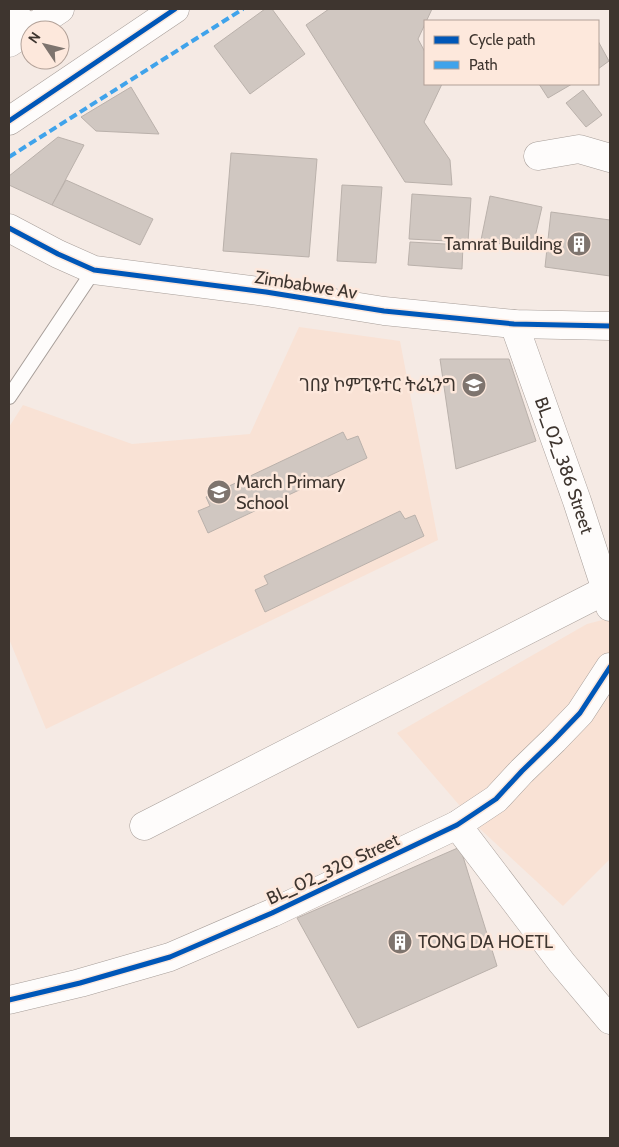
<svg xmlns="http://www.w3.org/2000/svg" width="619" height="1147" font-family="Cabin,'Noto Sans Ethiopic',sans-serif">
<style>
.built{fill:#f9e2d5}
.building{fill:#d0c7c1;stroke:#bab1ab}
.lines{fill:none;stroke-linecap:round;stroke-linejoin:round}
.lane-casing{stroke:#a79e99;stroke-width:16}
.street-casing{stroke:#a79e99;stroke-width:29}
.secondary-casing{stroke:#a79e99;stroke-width:29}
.primary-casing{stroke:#a79e99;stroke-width:29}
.lane{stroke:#fefcfb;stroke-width:14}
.street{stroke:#fefcfb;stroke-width:28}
.secondary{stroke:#fefcfb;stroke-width:28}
.primary{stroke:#fefcfb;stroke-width:28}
.quiet{stroke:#3fa3eb;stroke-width:4;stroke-dasharray:8 4;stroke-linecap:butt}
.cycleway-casing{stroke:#fde8dc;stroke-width:8}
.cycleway{stroke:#0057b8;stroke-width:5}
.labels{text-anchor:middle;stroke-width:5;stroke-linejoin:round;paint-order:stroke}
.poi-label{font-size:18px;fill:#3e352f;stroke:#fde8dc;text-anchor:end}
.street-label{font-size:18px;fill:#3e352f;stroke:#fde8dc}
</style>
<rect width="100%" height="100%" fill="#f5eae4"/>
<!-- built -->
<g class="built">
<polygon points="299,327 400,341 438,540 46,729 9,639 9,427 23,405 132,444 250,434"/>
<polygon points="610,618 610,859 563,906 479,828 397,733 587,624"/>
</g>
<!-- building -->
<g class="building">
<polygon points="265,9 272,9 305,54 250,94 214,46"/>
<polygon points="329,9 432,9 418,39 425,52 425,84 442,84 424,122 450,160 452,185 405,182 306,25"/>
<polygon points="598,41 609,61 598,69"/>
<polygon points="539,84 572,84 548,98"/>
<polygon points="131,87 159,134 96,131 81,117"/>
<polygon points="583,90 602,115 586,127 566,103"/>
<polygon points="58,137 84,145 52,205 9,185 9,176"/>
<polygon points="231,153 317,159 309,257 223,251"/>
<polygon points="66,180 153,219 140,245 52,205"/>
<polygon points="342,185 382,187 376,263 337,261"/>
<polygon points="412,194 471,198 468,242 409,239"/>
<polygon points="490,196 542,207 532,250 481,240"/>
<polygon points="551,212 610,220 610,276 545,267"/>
<polygon points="410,242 463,245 462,269 408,265"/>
<polygon points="440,359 509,359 536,441 456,469"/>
<polygon points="343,432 347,440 358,436 367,458 208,533 198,511 210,506 206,497"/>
<polygon points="400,511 405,519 415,515 424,536 265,612 255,590 268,584 264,576"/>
<polygon points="460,847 497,966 358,1028 297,918"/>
</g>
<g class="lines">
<defs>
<polyline id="lane" points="9,397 94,270"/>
<g id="street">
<polyline points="538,156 579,149 610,158"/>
<polyline points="9,228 58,254 94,270 266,292 384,311 514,324 610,326"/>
<path id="s1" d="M514 324 577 501 606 590 610 607"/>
<polyline points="457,825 562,963 610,1020"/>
<polyline points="144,826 606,590"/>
<polyline points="9,1000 80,983 170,957 272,913 457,825 496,799 522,771 554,740 580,713 610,667"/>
</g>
<polyline id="secondary" points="9,12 31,29"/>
<g id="primary">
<polyline points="9,43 60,9"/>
<polyline points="9,121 175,9"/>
</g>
</defs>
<!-- lane casing -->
<use href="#lane" class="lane-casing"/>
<!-- street casing -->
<use href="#street" class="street-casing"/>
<!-- secondary casing -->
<use href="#secondary" class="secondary-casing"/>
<!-- primary casing -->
<use href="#primary" class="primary-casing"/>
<!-- lane -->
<use href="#lane" class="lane"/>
<!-- street -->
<use href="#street" class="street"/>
<!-- secondary -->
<use href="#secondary" class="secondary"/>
<!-- primary -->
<use href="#primary" class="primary"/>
<!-- quiet -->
<polyline class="quiet" points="9,157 243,9"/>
<defs>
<g id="cycleway">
<polyline points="9,121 175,9"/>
<polyline points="9,228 58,254 94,270 266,292 384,311 514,324 610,326"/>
<polyline points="9,1000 80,983 170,957 272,913 457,825 496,799 522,771 554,740 580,713 610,667"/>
</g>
</defs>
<!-- cycleway casing -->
<use href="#cycleway" class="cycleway-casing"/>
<!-- cycleway -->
<use href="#cycleway" class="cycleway"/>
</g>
<!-- icons -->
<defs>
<symbol id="building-disc" viewBox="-11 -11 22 22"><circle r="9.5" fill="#7e746e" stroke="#fde8dc"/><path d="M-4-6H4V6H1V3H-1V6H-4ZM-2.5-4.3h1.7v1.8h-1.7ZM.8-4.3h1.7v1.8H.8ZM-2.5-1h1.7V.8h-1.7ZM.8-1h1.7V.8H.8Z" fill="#fff"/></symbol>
<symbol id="school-disc" viewBox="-11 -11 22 22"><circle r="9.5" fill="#7e746e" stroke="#fde8dc"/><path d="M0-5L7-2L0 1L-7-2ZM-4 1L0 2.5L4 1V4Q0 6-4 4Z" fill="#fff"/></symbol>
</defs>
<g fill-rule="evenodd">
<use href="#building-disc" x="565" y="230" width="28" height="28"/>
<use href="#school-disc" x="460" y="371" width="28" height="28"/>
<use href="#school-disc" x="205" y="478" width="28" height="28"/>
<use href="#building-disc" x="386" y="928" width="28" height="28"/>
</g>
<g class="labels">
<!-- poi labels -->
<g class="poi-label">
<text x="562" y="250">Tamrat Building</text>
<text x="456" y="391">ገበያ ኮምፒዩተር ትሬኒንግ</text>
<text x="236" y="488" text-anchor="start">March Primary<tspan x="236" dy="21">School</tspan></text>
<text x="418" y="948" text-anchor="start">TONG DA HOETL</text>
</g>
<!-- street labels -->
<g class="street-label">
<text transform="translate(306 285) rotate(9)" y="6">Zimbabwe Av</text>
<text dy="6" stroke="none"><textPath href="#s1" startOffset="150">BL_02_386 Street</textPath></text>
<text transform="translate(333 869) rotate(-25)" y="6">BL_02_320 Street</text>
</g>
</g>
<!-- border -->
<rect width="619" height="1147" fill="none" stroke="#3e352f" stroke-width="20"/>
<!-- legend -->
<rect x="424" y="20" width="175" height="65" fill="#fde8dc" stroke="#b1a097"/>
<rect x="434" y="36" width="25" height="8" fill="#0057b8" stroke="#b1a097"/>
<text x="469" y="45" font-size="15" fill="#3e352f">Cycle path</text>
<rect x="434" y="61" width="25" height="8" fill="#3fa3eb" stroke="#b1a097"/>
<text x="469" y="70" font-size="15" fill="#3e352f">Path</text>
<!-- north arrow -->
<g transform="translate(45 45) rotate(305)"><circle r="24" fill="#fde8dc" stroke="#b1a097"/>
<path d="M0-4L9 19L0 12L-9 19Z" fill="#7e746e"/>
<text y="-8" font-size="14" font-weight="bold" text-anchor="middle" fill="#3e352f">N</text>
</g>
</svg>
